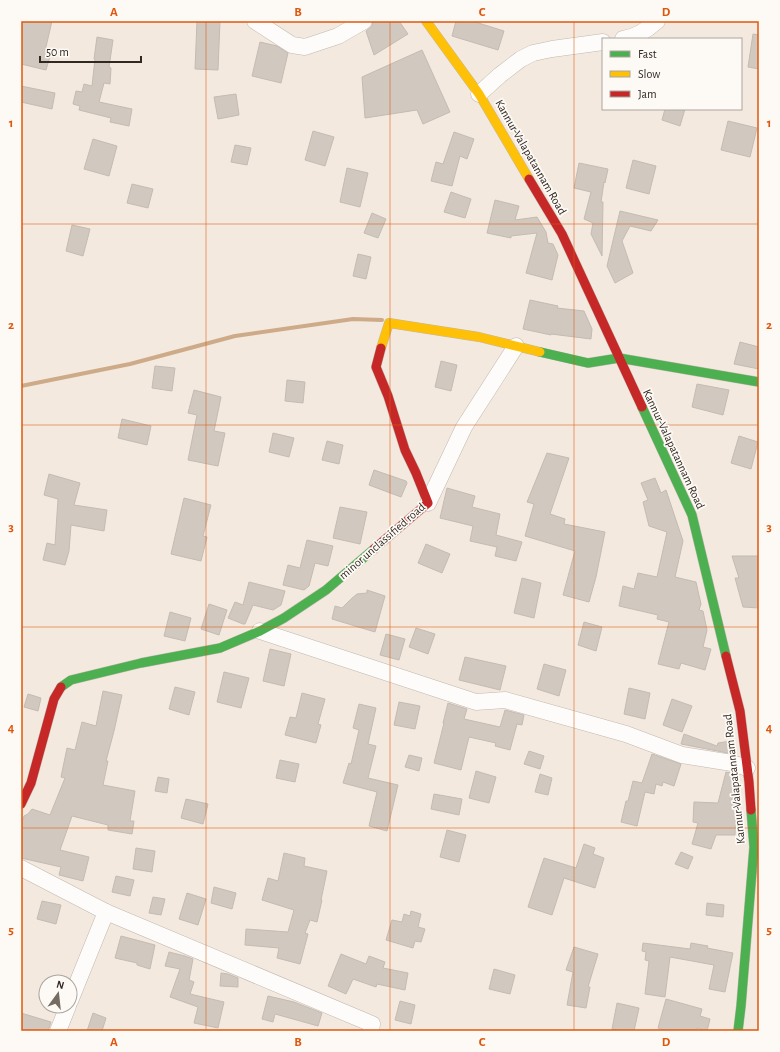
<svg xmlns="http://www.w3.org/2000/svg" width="780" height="1052" font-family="'Alegreya Sans',sans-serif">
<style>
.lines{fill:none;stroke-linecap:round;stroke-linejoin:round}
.stream{stroke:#ceab88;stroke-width:4}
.building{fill:#d1c8c0;stroke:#c4bbb3}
.street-casing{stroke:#c0b8af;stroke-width:17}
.fast-casing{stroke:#c0b8af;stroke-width:10}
.slow-casing{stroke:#c0b8af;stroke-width:10}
.jam-casing{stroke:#c0b8af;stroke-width:10}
.street{stroke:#fdfcfa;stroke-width:16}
.fast{stroke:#4caf50;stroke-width:9}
.slow{stroke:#ffc107;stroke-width:9}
.jam{stroke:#c62828;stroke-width:9}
.grid{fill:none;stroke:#df570d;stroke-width:1;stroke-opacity:0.55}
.labels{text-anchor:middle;stroke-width:3.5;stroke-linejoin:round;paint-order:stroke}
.street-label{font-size:12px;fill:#302821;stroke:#fdf9f5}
.neatline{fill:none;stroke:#df570d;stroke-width:1.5}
.grid-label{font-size:13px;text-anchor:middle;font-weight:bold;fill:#df570d}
</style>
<rect width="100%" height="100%" fill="#f4e9de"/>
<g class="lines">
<!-- stream -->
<polyline class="stream" points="21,386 130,364 235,336 353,319 382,320"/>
</g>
<!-- building -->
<g class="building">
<polygon points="21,21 52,21 45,51 51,53 46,70 21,64"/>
<polygon points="197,21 220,21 218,70 195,69"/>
<polygon points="373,21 399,21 408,34 374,55 366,31 372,26"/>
<polygon points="456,21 472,21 504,31 498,50 452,36"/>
<polygon points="753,34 759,35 759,69 748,67"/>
<polygon points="97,37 113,40 109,67 111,68 110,84 104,83 99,102 132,109 129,126 110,122 111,118 79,110 80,106 73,104 76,91 82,92 84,84 92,86 95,59 94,59"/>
<polygon points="260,42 277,46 288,53 281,83 252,76"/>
<polygon points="422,50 450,112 423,124 417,110 365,118 362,77"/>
<polygon points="21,86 55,93 52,109 21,102"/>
<polygon points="236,94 239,115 218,119 214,97"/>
<polygon points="665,109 685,109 680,126 662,120"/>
<polygon points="728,121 757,128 750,157 721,150"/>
<polygon points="313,131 334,137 325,166 305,160"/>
<polygon points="454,132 474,139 467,159 460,156 452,186 431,181 436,162 443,164"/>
<polygon points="93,139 117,146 109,176 84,169"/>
<polygon points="235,145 251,148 247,165 231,162"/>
<polygon points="633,160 656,166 649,194 626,188"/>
<polygon points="579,163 608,169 605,183 604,182 601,202 603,202 602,256 591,234 593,223 584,219 591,192 574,188"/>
<polygon points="347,168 368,173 360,207 340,202"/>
<polygon points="132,184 153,189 148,208 127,203"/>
<polygon points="451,192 471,199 465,218 444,212"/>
<polygon points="495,200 519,206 515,220 537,217 546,232 548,243 553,244 558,255 552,280 526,273 537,233 511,236 511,238 487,233"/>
<polygon points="620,211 658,220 651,231 630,226 622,241 633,273 615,283 607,266"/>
<polygon points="372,213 386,219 378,238 364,233"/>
<polygon points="72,225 90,229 83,256 66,251"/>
<polygon points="358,254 371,257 366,279 353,276"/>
<polygon points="530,300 558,306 557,308 584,311 592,329 591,339 551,334 551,335 523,329"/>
<polygon points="740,342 759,347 759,369 734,364"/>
<polygon points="441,361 457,365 451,391 435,387"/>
<polygon points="155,366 175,368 172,391 152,388"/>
<polygon points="287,380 305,382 303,403 285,401"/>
<polygon points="697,384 729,390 723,415 692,407"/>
<polygon points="194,390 221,397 214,431 225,433 218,466 188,460 197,415 188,413"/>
<polygon points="122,419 151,426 147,445 118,438"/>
<polygon points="273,433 294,438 289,457 269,452"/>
<polygon points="739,436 758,442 751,469 731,463"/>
<polygon points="327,441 343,445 339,464 322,460"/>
<polygon points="547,453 569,458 550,514 565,519 564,524 605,532 596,577 589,602 563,595 575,551 525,536 534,504 527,502"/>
<polygon points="374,470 406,481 407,483 401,497 369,485"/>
<polygon points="49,474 80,483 74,505 107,510 104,531 71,525 69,551 65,565 43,560 47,543 55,545 58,499 44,495"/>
<polygon points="655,478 661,493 666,490 683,541 675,577 696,582 701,604 699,610 703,611 707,630 703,647 711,649 705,670 681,663 679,669 658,664 669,622 657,619 658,615 619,606 623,586 634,589 638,573 657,577 667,532 649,526 643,502 648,500 641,483"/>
<polygon points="447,488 475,496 472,507 500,514 496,535 522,542 516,561 495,556 497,547 470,541 473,526 440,518"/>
<polygon points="184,498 211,505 203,536 207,537 201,561 171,554"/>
<polygon points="340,507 367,512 360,544 333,538"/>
<polygon points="307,540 333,546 328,566 315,563 309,586 304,590 283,585 288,565 300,568"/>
<polygon points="426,544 450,554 442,573 418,563"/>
<polygon points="732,556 759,556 759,608 743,607 735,578 739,578"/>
<polygon points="522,578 541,583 534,618 514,613"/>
<polygon points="249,582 285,591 281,605 273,610 253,605 245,624 243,624 228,618 235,602 243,605"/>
<polygon points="367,590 385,596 375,632 332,619 335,606 342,608 351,599 357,594 367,593"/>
<polygon points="209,604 227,610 219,635 201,629"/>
<polygon points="170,612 191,618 185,641 164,636"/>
<polygon points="584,622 602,627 596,651 578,645"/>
<polygon points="416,628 435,634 428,654 409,647"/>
<polygon points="386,634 405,639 399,660 380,655"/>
<polygon points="270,649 291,654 284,686 263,681"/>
<polygon points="465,657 506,666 500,690 459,680"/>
<polygon points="544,664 566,670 559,696 537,689"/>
<polygon points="224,672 249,678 241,708 217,702"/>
<polygon points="175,687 195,692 189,715 169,709"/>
<polygon points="629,688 650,693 645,719 624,714"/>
<polygon points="103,691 122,695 114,731 106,761 108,761 103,785 135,791 130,821 134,821 132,834 108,830 108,825 72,816 60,850 89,857 83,881 59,875 61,867 21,858 21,824 24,816 28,814 32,809 50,815 65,778 61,777 67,748 75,750 82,722 96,726"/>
<polygon points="302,693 325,699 318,724 321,725 316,743 285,735 290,717 296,718"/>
<polygon points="28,694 41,698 38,711 24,707"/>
<polygon points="672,699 692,706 682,732 663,725"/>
<polygon points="399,702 420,706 415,729 394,725"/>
<polygon points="448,703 467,709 464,719 500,727 505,710 524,715 522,725 517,724 510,750 495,746 496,743 469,737 461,770 434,763 444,723 443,723"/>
<polygon points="359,704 376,708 368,744 376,746 368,778 398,785 387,831 369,826 377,792 343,783 349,763 351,764 359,730 353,728"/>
<polygon points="684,734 717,746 718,743 731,741 733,754 681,744"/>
<polygon points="529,751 544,756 540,769 524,764"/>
<polygon points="652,754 681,764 674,786 663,782 662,786 656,784 654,794 645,792 637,826 621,822 626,801 628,801 633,781 642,783"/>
<polygon points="409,755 422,758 419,771 405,767"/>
<polygon points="280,760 299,764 295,782 276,778"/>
<polygon points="476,771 496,777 489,803 469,798"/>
<polygon points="726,772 735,774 736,783 731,804 736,804 735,835 716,835 711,849 692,844 698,823 693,822 694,802 718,803"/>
<polygon points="540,774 552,778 548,795 535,792"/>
<polygon points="158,777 169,779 167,793 155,791"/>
<polygon points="434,794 462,799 459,815 431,809"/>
<polygon points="186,799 208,804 203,824 181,818"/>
<polygon points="447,830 466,835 459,862 440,857"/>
<polygon points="584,844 595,848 593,854 604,858 595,888 564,878 552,915 528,907 544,858 576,868"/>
<polygon points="136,848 155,851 152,872 133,869"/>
<polygon points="681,852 693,857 688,869 675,864"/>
<polygon points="284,853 305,858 304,866 327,871 321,900 322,900 317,922 310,920 305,933 308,934 300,964 277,958 279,948 245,945 246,929 288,932 294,910 262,900 268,878 278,881"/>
<polygon points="116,876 134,880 130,896 112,892"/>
<polygon points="214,887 236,893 232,909 211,903"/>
<polygon points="187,893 206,899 198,925 179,919"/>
<polygon points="153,897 165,899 161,915 149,913"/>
<polygon points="42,901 61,905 56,924 37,919"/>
<polygon points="707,903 724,905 723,917 706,915"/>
<polygon points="411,911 421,914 418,927 425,929 421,942 415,941 413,948 386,940 392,920 402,922 404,914 410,916"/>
<polygon points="121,936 155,945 150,969 137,965 137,963 115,958"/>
<polygon points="643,943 690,949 691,943 708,946 707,948 733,953 725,992 709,989 714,965 670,957 665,997 645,994 649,961 645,960 646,952 642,951"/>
<polygon points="574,947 598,954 588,987 590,987 586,1008 567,1005 573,972 566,970"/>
<polygon points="169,952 185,956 193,959 189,980 194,982 190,994 224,1002 218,1028 194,1023 198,1007 170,997 180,969 165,966"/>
<polygon points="341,954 366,964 369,956 385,962 383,968 408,973 405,990 377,984 376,987 353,979 346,994 328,986"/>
<polygon points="494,969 515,975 510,994 489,989"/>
<polygon points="221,973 228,974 238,978 238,987 220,986"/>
<polygon points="268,996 294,1002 322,1013 318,1026 275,1014 273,1022 262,1019"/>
<polygon points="666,999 702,1009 700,1016 710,1019 707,1031 697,1028 696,1031 667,1031 658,1028"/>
<polygon points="400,1001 415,1005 411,1024 395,1020"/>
<polygon points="617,1003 639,1008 634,1031 623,1031 612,1029"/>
<polygon points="21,1013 51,1022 48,1031 21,1031"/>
<polygon points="93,1013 106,1018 102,1031 87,1031"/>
</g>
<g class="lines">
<defs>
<g id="street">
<polyline points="255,21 292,45 305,47 338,36 364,21"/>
<path d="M623 39C636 37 647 30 657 21"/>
<polyline points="479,94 500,75 521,59 533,53 552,49 603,42"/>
<polyline points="428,503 464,427 516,346"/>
<polyline points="260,631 476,702 505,700 626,734 682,755 732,763 747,768"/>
<polyline points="21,868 106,912 372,1024 371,1031"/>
<polyline points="70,1001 106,912"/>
<polyline points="58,1031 68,1006"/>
</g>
<g id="fast">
<polyline points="540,352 588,363 619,358 759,382"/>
<polyline points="642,407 692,515 726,656"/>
<polyline points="61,687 71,680 141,663 220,648 260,631 284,618 326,590 374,549"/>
<polyline points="738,1031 741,1006 754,847 751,810"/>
</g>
<g id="slow">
<polyline points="426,21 479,94 529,179"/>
<polyline points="381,348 389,323 479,337 540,352"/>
</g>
<g id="jam">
<polyline points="529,179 562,234 642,407"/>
<polyline points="374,549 428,503 416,473 405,450 388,396 376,367 381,348"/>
<polyline points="726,656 740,711 749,782 751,810"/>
<polyline points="21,804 31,783 54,699 61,687"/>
</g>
</defs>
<!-- street casing -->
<use href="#street" class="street-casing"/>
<!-- fast casing -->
<use href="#fast" class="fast-casing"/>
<!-- slow casing -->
<use href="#slow" class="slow-casing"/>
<!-- jam casing -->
<use href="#jam" class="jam-casing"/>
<!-- street -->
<use href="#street" class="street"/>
<!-- fast -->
<use href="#fast" class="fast"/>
<!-- slow -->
<use href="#slow" class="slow"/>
<!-- jam -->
<use href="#jam" class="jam"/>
</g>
<!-- grid -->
<path class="grid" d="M206 21V1031M390 21V1031M574 21V1031M21 224H759M21 425H759M21 627H759M21 828H759"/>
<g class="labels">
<!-- street labels -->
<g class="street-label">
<text transform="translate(531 157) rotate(60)" y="4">Kannur-Valapatannam Road</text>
<text transform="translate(674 449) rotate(65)" y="4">Kannur-Valapatannam Road</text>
<text transform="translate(382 541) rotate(-41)" y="4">minor unclassified road</text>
<text transform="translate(734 779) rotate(-96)" y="4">Kannur-Valapatannam Road</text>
</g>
</g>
<!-- border -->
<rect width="780" height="1052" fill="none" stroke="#fdf9f5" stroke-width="44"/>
<!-- legend -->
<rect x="602" y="38" width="140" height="72" fill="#fdf9f5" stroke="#aba5a0"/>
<rect x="610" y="51" width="20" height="6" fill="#4caf50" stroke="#aba5a0"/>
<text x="638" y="58" font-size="12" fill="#302821">Fast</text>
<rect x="610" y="71" width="20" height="6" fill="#ffc107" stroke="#aba5a0"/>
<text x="638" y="78" font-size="12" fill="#302821">Slow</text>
<rect x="610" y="91" width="20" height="6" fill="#c62828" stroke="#aba5a0"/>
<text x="638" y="98" font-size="12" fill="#302821">Jam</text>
<!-- north arrow -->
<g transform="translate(58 994) rotate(15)"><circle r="19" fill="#fdf9f5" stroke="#aba5a0"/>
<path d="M0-3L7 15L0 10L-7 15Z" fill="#756c63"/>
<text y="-6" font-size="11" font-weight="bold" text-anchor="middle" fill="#302821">N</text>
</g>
<!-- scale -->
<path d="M40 56v6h101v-6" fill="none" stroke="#302821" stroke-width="2"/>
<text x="46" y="56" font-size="12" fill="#302821" stroke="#fdf9f5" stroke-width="3" paint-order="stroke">50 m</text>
<rect x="22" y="22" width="736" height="1008" class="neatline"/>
<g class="grid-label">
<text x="114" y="16">A</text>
<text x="298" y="16">B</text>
<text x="482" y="16">C</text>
<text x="666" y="16">D</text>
<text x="11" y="127">1</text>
<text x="769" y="127">1</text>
<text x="11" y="329">2</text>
<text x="769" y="329">2</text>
<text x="11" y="531">3</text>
<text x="769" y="531">3</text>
<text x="11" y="732">4</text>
<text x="769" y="732">4</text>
<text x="11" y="934">5</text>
<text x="769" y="934">5</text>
<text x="114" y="1046">A</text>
<text x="298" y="1046">B</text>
<text x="482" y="1046">C</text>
<text x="666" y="1046">D</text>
</g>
</svg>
